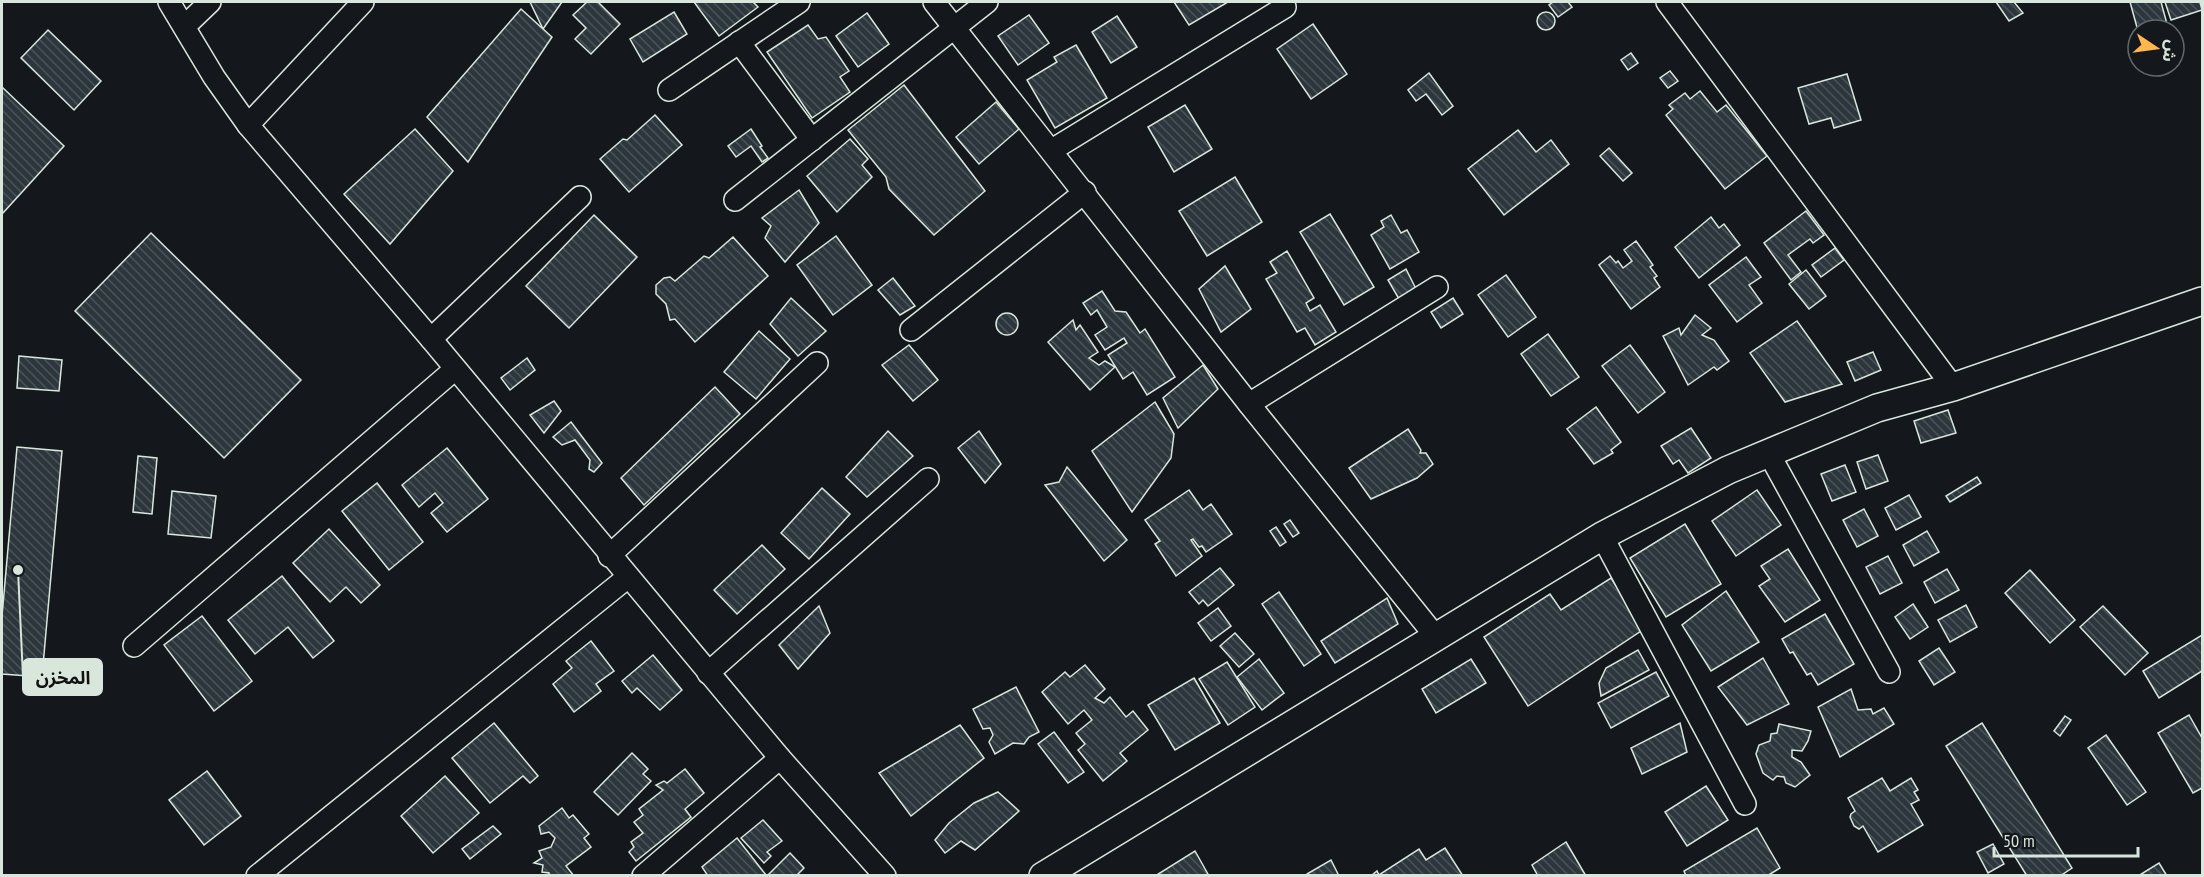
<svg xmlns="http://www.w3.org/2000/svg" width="2204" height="877" font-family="'PT Sans Narrow','Noto Sans Arabic',sans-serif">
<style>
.building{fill:url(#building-back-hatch);stroke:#d8e6dc;stroke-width:1.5}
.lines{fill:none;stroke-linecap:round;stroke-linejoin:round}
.minor-casing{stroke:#d8e6dc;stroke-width:24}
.major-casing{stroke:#d8e6dc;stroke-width:30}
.minor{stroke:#14181c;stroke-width:21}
.major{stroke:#14181c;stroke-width:27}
.leader{fill:none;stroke:#d8e6dc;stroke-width:2}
.callout-dot{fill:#d8e6dc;stroke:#14181c;stroke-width:2}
.callout{fill:#d8e6dc;stroke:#d8e6dc;stroke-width:2}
.callout-label{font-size:18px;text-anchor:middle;font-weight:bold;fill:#111}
</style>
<defs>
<pattern id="building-back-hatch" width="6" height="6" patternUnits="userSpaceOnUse" patternTransform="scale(1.5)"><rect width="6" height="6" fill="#2c363c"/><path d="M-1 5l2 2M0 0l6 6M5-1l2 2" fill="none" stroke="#4a5358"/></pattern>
</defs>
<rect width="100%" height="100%" fill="#14181c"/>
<!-- building -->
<g class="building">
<polygon points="530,2 562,2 543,29"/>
<polygon points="587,2 598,2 620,24 591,54 575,39 586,28 573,15"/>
<polygon points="694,2 753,2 758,7 719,36"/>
<polygon points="1174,2 1228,2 1189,25"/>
<polygon points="1553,2 1568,2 1572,7 1558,17 1549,5"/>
<polygon points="1996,2 2014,2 2023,13 2009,21"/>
<polygon points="2130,2 2161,2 2167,24 2138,31"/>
<polygon points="2165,2 2200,2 2202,10 2171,20"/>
<polygon points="521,9 552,37 468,162 427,117"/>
<polygon points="674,12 687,34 643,62 630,39"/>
<circle cx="1546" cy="21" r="9"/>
<polygon points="867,13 889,44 858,67 836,36"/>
<polygon points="1029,15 1049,43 1018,65 998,36"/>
<polygon points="1117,16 1137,47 1111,63 1092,32"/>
<polygon points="1313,24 1347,74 1311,99 1277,49"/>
<polygon points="808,25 818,39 826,37 849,71 840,77 850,92 812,118 767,52"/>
<polygon points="48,30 101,81 74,110 21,58"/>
<polygon points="1076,45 1107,98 1055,128 1027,80 1057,62 1054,57"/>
<polygon points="1631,53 1638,63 1628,70 1621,60"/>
<polygon points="1670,71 1678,81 1668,88 1660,78"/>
<polygon points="1429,73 1453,106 1442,115 1426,94 1416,101 1408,90"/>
<polygon points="1847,74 1861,120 1834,128 1831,118 1809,124 1798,88"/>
<polygon points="904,85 985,191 934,235 889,189 886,177 848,130"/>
<polygon points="2,87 64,146 2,214"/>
<polygon points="1700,91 1717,112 1726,105 1767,156 1725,189 1666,115 1673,109 1669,105 1685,93 1690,99"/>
<polygon points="996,102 1019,129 979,164 956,137"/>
<polygon points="1185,105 1212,149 1174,172 1148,127"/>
<polygon points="655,115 682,145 629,192 600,159 623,139 627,140"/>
<polygon points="415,129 453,171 390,244 344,194"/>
<polygon points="751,129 762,146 760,147 768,158 762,162 751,146 736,157 728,146"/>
<polygon points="1518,130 1536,152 1551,140 1569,164 1504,215 1468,169"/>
<polygon points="850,139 868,159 862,165 872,177 837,212 807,176"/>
<polygon points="1609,148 1632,173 1623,181 1600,156"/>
<polygon points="1235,177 1262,222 1207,256 1179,211"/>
<polygon points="799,190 819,223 785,262 765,238 771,226 762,218"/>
<polygon points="1806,211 1824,235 1813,243 1810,239 1788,255 1801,272 1791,280 1764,243"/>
<polygon points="1330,214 1374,287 1344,305 1300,232"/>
<polygon points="594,215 637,257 569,328 526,286"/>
<polygon points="1391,215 1401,233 1407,230 1419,252 1390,269 1371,235 1384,227 1381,221"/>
<polygon points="1711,217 1719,228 1724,224 1740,245 1699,278 1675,247"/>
<polygon points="151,233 301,380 224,458 75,311"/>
<polygon points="836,236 872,285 833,315 797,265"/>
<polygon points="733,237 768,276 695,342 675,319 670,320 666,304 656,294 656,285 664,278 670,277 675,281 704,256 709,258"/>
<polygon points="1636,241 1653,265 1650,267 1657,276 1654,278 1660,287 1631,309 1599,265 1610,256 1616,263 1618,261 1623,268 1632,261 1624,250"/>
<polygon points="1835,248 1844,260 1821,277 1812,265"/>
<polygon points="1287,251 1314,298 1306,303 1310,311 1320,305 1336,332 1315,345 1305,328 1297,332 1266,279 1277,273 1270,262"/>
<polygon points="1746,257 1761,277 1749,285 1762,303 1737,322 1709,285"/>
<polygon points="1225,266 1251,309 1221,332 1199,289"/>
<polygon points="1406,269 1416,289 1399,299 1388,280"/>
<polygon points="1806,270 1826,296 1809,309 1789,284"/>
<polygon points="1506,275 1536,317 1508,337 1478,295"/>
<polygon points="893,278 915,306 900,315 878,290"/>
<polygon points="1102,291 1115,311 1126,312 1140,333 1145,329 1175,377 1147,395 1133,372 1123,379 1108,355 1127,343 1124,338 1105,350 1095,335 1107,327 1097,310 1091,315 1083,303"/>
<polygon points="791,298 826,331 798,356 770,324"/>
<polygon points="1453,298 1463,314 1441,328 1431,312"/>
<circle cx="1007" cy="324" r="11"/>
<polygon points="1695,315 1711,328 1702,335 1714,340 1729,361 1717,370 1714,367 1688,385 1663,336 1679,328 1681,335"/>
<polygon points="1073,320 1076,330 1080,325 1098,352 1089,358 1099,365 1105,361 1115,367 1090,390 1048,342"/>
<polygon points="1797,321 1842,384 1785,402 1750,353"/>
<polygon points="759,331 790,359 756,399 724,372"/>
<polygon points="1548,334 1579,377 1551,396 1521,354"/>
<polygon points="909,345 938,380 913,401 882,365"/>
<polygon points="1630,345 1665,392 1638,413 1602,366"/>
<polygon points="1873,352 1881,370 1855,381 1847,362"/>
<polygon points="19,356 62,360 59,391 17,388"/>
<polygon points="527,358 535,370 510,390 501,378"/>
<polygon points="1203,365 1218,389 1178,428 1163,398"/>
<polygon points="715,387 740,414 644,505 621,478"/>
<polygon points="554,401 561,411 544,433 530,415"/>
<polygon points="1155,402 1174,434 1171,458 1132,512 1092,451"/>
<polygon points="1596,407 1621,442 1611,450 1613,453 1594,464 1567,429"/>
<polygon points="1948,410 1956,433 1921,443 1914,421"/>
<polygon points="571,422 602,463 594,472 589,469 590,460 575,440 562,445 553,437"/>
<polygon points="1691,428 1711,458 1688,473 1679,460 1673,464 1661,446"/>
<polygon points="1408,429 1421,450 1420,453 1426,453 1433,464 1417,478 1371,499 1349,468"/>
<polygon points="888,431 913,456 867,497 846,477"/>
<polygon points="979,431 1001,464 985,483 958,448"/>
<polygon points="17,447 62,451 42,677 2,674 2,616"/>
<polygon points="447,448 488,499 447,532 431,513 443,503 435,493 419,507 402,485"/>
<polygon points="1878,455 1888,481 1866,489 1857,462"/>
<polygon points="138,456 157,458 152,514 133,512"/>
<polygon points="1845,465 1856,492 1832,501 1821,474"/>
<polygon points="1067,467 1127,540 1104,561 1045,485 1059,482"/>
<polygon points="1977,477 1981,483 1950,502 1946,496"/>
<polygon points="377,483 423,542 389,570 342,511"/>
<polygon points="822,488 850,514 809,559 781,533"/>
<polygon points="1189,490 1203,510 1211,504 1232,534 1206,552 1202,546 1199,547 1193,539 1191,540 1202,556 1176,576 1155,544 1160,541 1145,520"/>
<polygon points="1757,490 1781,525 1736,556 1712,521"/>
<polygon points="172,491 216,496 211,538 168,534"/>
<polygon points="1909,495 1921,517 1896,530 1885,508"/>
<polygon points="1864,509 1878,536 1857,547 1843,520"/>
<polygon points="1290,520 1299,533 1293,537 1284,524"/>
<polygon points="1685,524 1721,584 1666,617 1630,558"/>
<polygon points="1276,527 1286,542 1280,546 1270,531"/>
<polygon points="329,529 380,585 361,603 346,587 330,602 293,563"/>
<polygon points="1927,531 1939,552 1914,566 1903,545"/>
<polygon points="762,545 785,569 737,614 714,590"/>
<polygon points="1788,549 1820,600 1785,622 1759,586 1770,579 1761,566"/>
<polygon points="1888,556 1902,583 1880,594 1866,567"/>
<polygon points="1220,568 1234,585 1208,606 1203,600 1199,604 1189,592"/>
<polygon points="1947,569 1959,590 1935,603 1924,582"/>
<polygon points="2030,570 2075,620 2050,643 2005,593"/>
<polygon points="282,576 334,641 313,658 288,627 255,654 228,620"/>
<polygon points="1611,578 1644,629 1528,706 1484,637 1550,594 1561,610"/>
<polygon points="1726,591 1759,642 1711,671 1682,625"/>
<polygon points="1279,592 1321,654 1304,666 1262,604"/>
<polygon points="1387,598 1398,624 1335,663 1321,641"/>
<polygon points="1913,604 1928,627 1910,639 1895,617"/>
<polygon points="1966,605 1977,627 1950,642 1938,620"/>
<polygon points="819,606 830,633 798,669 779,645"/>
<polygon points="2103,606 2148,653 2125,675 2080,627"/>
<polygon points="1218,608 1231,626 1211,641 1198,623"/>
<polygon points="1825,614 1854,664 1818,685 1811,673 1807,675 1793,652 1790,653 1782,639"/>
<polygon points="202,616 252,681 214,711 164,645"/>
<polygon points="1235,633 1254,654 1239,667 1220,646"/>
<polygon points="2202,635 2202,671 2159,698 2143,671"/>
<polygon points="591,641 614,671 596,684 601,691 574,712 553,684 572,668 566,661"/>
<polygon points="1939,648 1955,672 1934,685 1919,661"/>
<polygon points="1638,650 1649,670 1601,696 1599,683 1606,668"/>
<polygon points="653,655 682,690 660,710 637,688 632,693 622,681"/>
<polygon points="1763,658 1789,704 1747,725 1718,687"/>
<polygon points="1259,659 1284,693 1262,710 1237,677"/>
<polygon points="1471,659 1486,683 1436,713 1422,689"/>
<polygon points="1227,662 1255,707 1228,725 1199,679"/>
<polygon points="1085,665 1105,689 1095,698 1104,703 1110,697 1126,717 1133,711 1148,730 1120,753 1127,761 1103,781 1078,750 1085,744 1076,733 1092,720 1084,710 1068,724 1042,692 1065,672 1070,677"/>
<polygon points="1656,672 1669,696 1611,728 1598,703"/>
<polygon points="1194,678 1220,723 1175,750 1148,705"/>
<polygon points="1016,687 1039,732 1029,737 1024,744 1013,743 995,754 989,742 993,735 990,728 983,729 973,709"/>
<polygon points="1851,689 1858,710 1871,709 1873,714 1884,708 1894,724 1840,757 1818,707"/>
<polygon points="2189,715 2202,738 2202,788 2193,793 2158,733"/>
<polygon points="2065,716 2071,720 2060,736 2054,731"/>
<polygon points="494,723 538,776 530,783 523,776 490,803 452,758"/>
<polygon points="1680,723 1687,752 1642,774 1631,748"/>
<polygon points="1982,723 2072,868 2060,876 2027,876 1946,746"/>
<polygon points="1779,724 1811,731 1808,741 1802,751 1792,750 1792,757 1801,762 1810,775 1795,787 1786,783 1784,777 1777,776 1773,780 1763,773 1756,754 1759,745 1770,741 1771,734 1777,733"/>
<polygon points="960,725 984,758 911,816 879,773"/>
<polygon points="1054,732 1084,772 1068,783 1038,744"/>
<polygon points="2106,735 2146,792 2127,805 2088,748"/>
<polygon points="632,753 648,769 643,774 651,781 618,815 594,792"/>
<polygon points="685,769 704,793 685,809 691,817 636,861 629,852 634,847 631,842 643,833 634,822 643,815 639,809 663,790 656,785 664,781 667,783"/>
<polygon points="207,771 241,816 204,845 169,800"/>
<polygon points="445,776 479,813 433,853 401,816"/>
<polygon points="1882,778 1890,791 1911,778 1918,790 1914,792 1919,800 1911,804 1923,825 1878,852 1863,826 1859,829 1854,826 1850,817 1851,814 1855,811 1848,798"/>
<polygon points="1706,786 1728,820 1687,846 1665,812"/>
<polygon points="998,792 1019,811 975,850 961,841 945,853 935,840 949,823 974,803"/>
<polygon points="562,808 569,818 573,815 589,834 584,838 591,847 566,866 574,876 549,876 549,873 542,872 543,865 534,863 542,858 539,851 551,847 555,838 549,832 541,834 539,826"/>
<polygon points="763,820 782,841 767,852 771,856 764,863 741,838"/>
<polygon points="493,826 501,834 470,859 462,849"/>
<polygon points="1757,828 1780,868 1767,876 1686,876 1684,871"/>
<polygon points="737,838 766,875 765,876 708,876 702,867"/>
<polygon points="1566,842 1586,876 1538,876 1532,865"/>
<polygon points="1993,844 2004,864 1988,873 1977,852"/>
<polygon points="1445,848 1463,876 1371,876 1377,871 1379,875 1419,849 1426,860"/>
<polygon points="1195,851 1209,876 1155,876"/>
<polygon points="790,853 804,868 796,876 767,876"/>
<polygon points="1331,860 1339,876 1307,876 1307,874"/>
<polygon points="2159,863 2167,876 2138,876"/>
</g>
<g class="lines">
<defs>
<g id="minor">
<polyline points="169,2 214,77 248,125 431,339 780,758 885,876"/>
<polyline points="934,2 1249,404 1436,637"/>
<polyline points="1667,2 1953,387"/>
<polyline points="185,26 210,2"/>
<polyline points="739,42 812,140"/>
<polyline points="669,90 799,2"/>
<polyline points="248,125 363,2"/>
<polyline points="1052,150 1285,7"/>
<polyline points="735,200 987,2"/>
<polyline points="911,330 1085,192"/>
<polyline points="431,339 580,197"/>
<polyline points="1249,404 1437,287"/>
<polyline points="1768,452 1889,672"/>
<polyline points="1602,536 1745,804"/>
<polyline points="609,556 817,363"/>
<polyline points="134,646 454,370"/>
<polyline points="708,673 928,479"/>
<polyline points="257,876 628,577"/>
<polyline points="643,876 780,758"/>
</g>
<polyline id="major" points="1043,876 1602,536 1728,470 1877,408 1953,387 2202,301"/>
</defs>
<!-- minor casing -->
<use href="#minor" class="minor-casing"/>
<!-- major casing -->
<use href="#major" class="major-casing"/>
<!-- minor -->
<use href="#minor" class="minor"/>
<!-- major -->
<use href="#major" class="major"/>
</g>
<!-- callouts -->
<path class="leader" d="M18 570L23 677"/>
<circle class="callout-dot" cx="18" cy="570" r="6"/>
<rect class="callout" x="23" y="659" width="79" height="36" rx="6"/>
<g class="callout-label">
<text x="63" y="684">المخزن</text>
</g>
<!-- border -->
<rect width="2204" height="877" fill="none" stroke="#d8e6dc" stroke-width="6"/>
<!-- north arrow -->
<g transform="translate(2156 48) rotate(103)"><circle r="28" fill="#14181c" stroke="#626a69" stroke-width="1.5"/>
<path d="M0-4.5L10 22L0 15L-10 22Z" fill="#ffb74d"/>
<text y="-9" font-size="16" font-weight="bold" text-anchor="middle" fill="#d8e6dc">ش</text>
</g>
<!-- scale -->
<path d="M1994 847v9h144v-9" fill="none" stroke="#d8e6dc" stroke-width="3"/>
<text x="2003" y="847" font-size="18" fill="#d8e6dc" stroke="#14181c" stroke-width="4.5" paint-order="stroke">50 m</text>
</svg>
